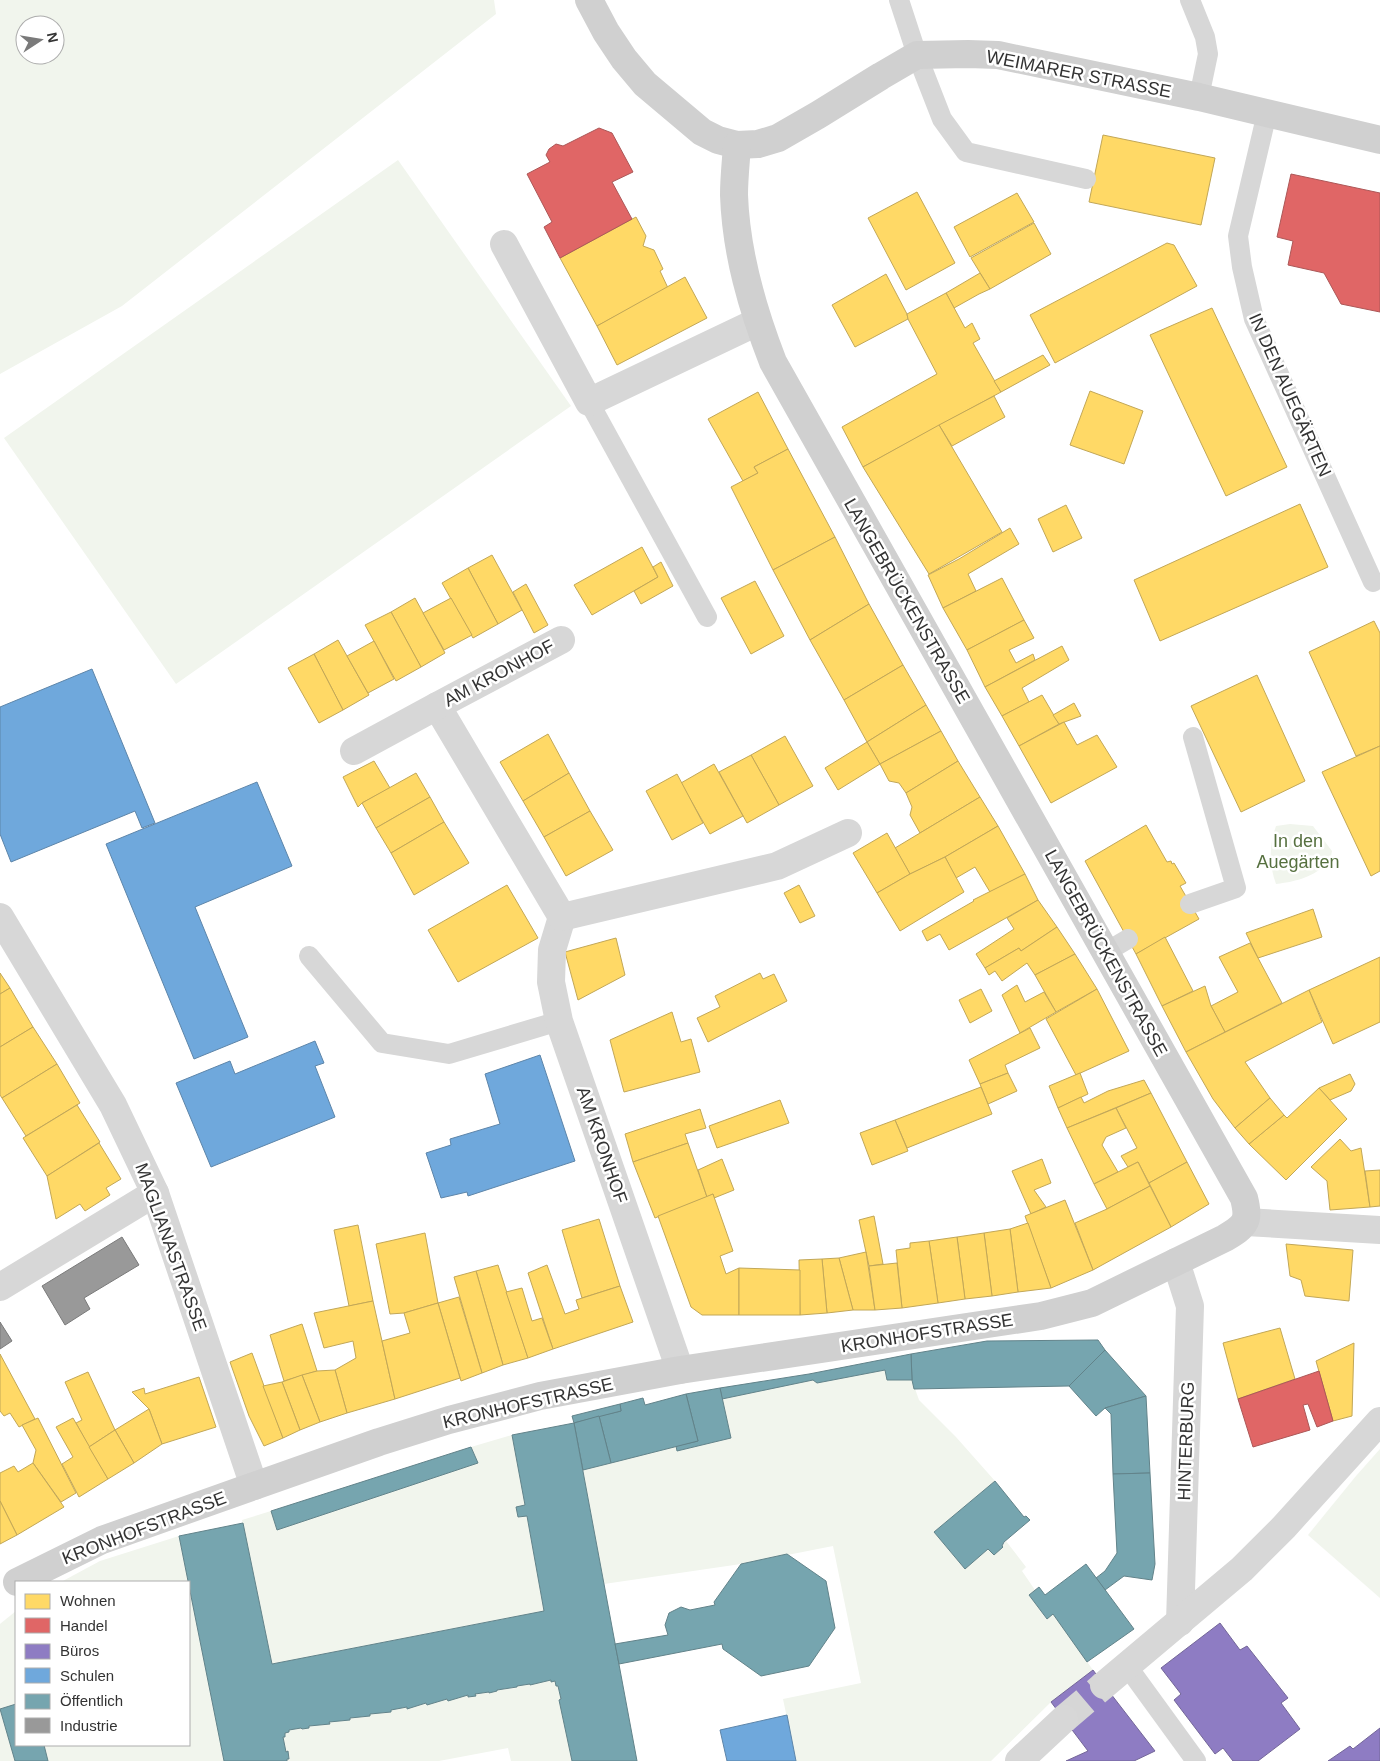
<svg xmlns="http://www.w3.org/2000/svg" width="1380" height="1761" font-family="Helvetica,sans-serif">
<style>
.green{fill:#f1f5ed;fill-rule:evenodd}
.homes{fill:#ffd966;stroke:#c2a757}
.shops{fill:#e06666;stroke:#ac5757}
.offices{fill:#8e7cc3;stroke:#736698}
.schools{fill:#6fa8dc;stroke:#5d85a9}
.public{fill:#76a5af;stroke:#62838a}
.industry{fill:#999;stroke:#7a7a7a}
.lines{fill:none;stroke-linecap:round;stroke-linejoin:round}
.street-tunnel{stroke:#d6d6d6;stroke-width:28;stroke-dasharray:28 14;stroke-linecap:butt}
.lane{stroke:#d7d7d7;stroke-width:20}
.street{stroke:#d7d7d7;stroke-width:28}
.secondary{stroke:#d0d0d0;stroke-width:28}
.labels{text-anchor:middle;stroke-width:5;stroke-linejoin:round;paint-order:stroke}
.street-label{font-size:18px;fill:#333;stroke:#fff}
.park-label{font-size:18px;fill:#56703f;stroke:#fff}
</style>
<rect width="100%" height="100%" fill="#fff"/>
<!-- green -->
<g class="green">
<path d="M0 0H494L496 14 122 306 0 374ZM25 25H55V55H25Z"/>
<polygon points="398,160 571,406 176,684 4,438"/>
<path d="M1290 824 1313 826 1332 851 1330 862C1312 877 1299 881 1276 884 1269 866 1269 844 1276 826Z"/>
<polygon points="885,1370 887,1380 912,1380 919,1400 956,1437 995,1481 934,1532 965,1569 988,1549 1003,1547 1002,1546 1006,1541 1026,1567 1022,1571 1035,1590 1029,1595 1046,1619 1053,1614 1093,1670 1051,1702 991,1761 796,1761 783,1699 861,1683 833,1546 741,1564 604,1584 583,1470 676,1446 678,1451 731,1438 722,1399 813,1380 817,1383"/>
<polygon points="512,1435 525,1505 516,1507 518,1517 527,1516 544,1611 272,1664 242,1520 271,1511 277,1530 478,1463 471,1447"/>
<polygon points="1380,1449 1380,1598 1308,1535 1356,1476"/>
<polygon points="179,1536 188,1582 61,1582 100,1561"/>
<polygon points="189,1584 224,1761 48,1761 44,1745 189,1745"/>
<polygon points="16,1611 16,1704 0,1709 0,1624"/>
<polygon points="551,1680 551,1682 555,1681 558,1686 561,1699 559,1700 572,1761 511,1761 508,1748 439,1761 287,1761 287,1759 289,1758 288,1752 286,1752 283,1737 285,1737 285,1733 289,1732 289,1730 301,1728 302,1729 309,1728 309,1726 329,1724 329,1722 350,1720 350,1718 370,1716 370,1714 391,1712 391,1710 407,1707 408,1709 426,1703 427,1705 447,1699 448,1701 468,1695 469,1697 475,1696 475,1694 489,1692 489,1693 497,1691 497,1690 517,1688 517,1686 530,1684 531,1685"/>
<polygon points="0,1710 15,1761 0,1761"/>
</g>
<!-- homes -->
<g class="homes">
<polygon points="1103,135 1215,158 1201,225 1089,202"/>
<polygon points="917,192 955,263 906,290 868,218"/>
<polygon points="1017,193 1034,222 970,257 954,227"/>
<polygon points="636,217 646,236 643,246 654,250 663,269 660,271 668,288 597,326 560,258"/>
<polygon points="1034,223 1051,254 990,289 971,258"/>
<polygon points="1167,243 1174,245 1197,286 1055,363 1030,315"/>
<polygon points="980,273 990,289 979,294 954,308 946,293"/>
<polygon points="886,274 907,314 908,319 855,347 832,305"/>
<polygon points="685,277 707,318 617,365 597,326"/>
<polygon points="946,293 965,328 972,323 980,339 973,343 1001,392 863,467 842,427 937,374 908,319 907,314"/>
<polygon points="1212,308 1287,467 1226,496 1150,335"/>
<polygon points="1043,355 1050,365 1001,392 994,381"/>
<polygon points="1090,391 1143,411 1124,464 1070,445"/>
<polygon points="758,392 788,449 754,467 758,473 743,481 708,419"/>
<polygon points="994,396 1005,417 952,446 939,425"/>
<polygon points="939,425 1002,532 929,574 863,467"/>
<polygon points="788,449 835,537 773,570 731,487 758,473 754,467"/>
<polygon points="1300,504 1328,567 1160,641 1134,580"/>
<polygon points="1066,505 1082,538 1053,552 1038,519"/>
<polygon points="1010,528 1019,544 968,574 976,591 943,608 928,575 959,559"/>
<polygon points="835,537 869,604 810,640 773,570"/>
<polygon points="642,547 658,577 592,615 574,585"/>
<polygon points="492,555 522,610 498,624 468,568"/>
<polygon points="661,562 673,586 641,604 634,591 658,577 653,567"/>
<polygon points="468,568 498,624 473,638 442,583"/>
<polygon points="1002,578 1024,620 967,650 943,608"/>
<polygon points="755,581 784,636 751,654 721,598"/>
<polygon points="526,584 548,625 534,633 513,592"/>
<polygon points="415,598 445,653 421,667 391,612"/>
<polygon points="451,598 472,635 444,650 423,613"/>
<polygon points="869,604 903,665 844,700 810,640"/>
<polygon points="391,612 421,667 396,681 365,625"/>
<polygon points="1024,620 1034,638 1009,650 1016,663 1033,654 1035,660 985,687 967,650"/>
<polygon points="1374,621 1380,633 1380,746 1356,756 1309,652"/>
<polygon points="338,640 369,695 343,710 314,654"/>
<polygon points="374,641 394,679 368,693 347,656"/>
<polygon points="1062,646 1069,660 1022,688 1029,702 1002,716 985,687"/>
<polygon points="314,654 343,710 319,723 288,668"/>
<polygon points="903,665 926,705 867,742 844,700"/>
<polygon points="1257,675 1305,781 1241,812 1191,706"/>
<polygon points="1042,695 1059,724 1019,746 1002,716"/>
<polygon points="1074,703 1081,716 1059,724 1053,715"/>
<polygon points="926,705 941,731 880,764 867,742"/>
<polygon points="1064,722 1077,745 1097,735 1117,767 1051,803 1019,746"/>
<polygon points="941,731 958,761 906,793 899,783 889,781 880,764"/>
<polygon points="548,734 569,773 523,801 500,762"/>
<polygon points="785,736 813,786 779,805 751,755"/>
<polygon points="867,742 880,764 838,790 825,768"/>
<polygon points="1380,746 1380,871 1371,876 1322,772"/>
<polygon points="751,755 779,805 747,823 719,772"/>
<polygon points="374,761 390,788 362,803 358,807 343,777"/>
<polygon points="958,761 980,797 920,833 910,815 912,807 906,793"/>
<polygon points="714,764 743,816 710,834 681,783"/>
<polygon points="416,773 430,797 376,828 362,803"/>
<polygon points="569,773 590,811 544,837 523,801"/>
<polygon points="677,774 703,823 672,840 646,791"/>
<polygon points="430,797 444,822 391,853 376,828"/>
<polygon points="980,797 998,826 945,857 910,874 895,848"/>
<polygon points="590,811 613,850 566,876 544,837"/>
<polygon points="444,822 469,863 414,895 391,853"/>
<polygon points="1146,825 1167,862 1171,861 1172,864 1174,863 1186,883 1180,886 1199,919 1136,954 1085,861"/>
<polygon points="998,826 1025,874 990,892 975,867 956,878 945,857"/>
<polygon points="887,833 910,874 877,893 853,853"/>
<polygon points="945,857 964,892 900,931 877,893 910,874"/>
<polygon points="1025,874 1038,900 949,950 940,934 927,941 922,931 974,901 973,900"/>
<polygon points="507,885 538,938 458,982 428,930"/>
<polygon points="799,885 815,916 800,923 784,893"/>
<polygon points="1038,900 1057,927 1021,951 1019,948 985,968 976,954 1014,929 1007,918"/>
<polygon points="1313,909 1322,937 1258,958 1246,933"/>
<polygon points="1057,927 1075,954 1035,975 1027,963 1002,981 995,971 989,975 985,968 1019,948 1021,951"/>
<polygon points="1165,937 1193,991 1162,1006 1136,954"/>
<polygon points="616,938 625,975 578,1000 565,952"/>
<polygon points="1250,943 1282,1003 1225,1032 1211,1006 1238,992 1219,957"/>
<polygon points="1075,954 1097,989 1056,1012 1035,975"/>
<polygon points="1380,957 1380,1022 1333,1044 1309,990"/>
<polygon points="0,973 10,988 0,994"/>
<polygon points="760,973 763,979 774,974 787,1001 708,1042 697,1018 720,1007 715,996"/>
<polygon points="1017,985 1025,1002 1044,992 1056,1012 1020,1033 1002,995"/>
<polygon points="1205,986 1211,1006 1225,1032 1186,1052 1162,1006"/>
<polygon points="10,988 33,1027 0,1047 0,994"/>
<polygon points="981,989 992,1011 970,1023 959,1000"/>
<polygon points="1097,989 1129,1051 1076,1075 1046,1019"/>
<polygon points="1309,990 1322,1022 1245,1062 1270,1098 1235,1128 1213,1099 1186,1052"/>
<polygon points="672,1012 681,1042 691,1039 700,1072 624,1092 610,1040"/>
<polygon points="33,1027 57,1064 2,1098 0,1095 0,1047"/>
<polygon points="1030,1028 1040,1048 1005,1065 1008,1073 980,1084 969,1060"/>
<polygon points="57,1064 80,1103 26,1136 2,1098"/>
<polygon points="1008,1073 1017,1091 988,1104 980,1084"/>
<polygon points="1080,1073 1088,1094 1058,1108 1049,1086"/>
<polygon points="1350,1074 1355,1084 1351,1091 1330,1100 1319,1088"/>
<polygon points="1144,1080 1151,1093 1067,1128 1058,1108 1081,1097 1084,1103 1108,1091"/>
<polygon points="981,1087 992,1114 907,1148 895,1120"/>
<polygon points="1319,1088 1347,1119 1286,1180 1249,1144 1284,1115 1287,1118"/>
<polygon points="1151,1093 1187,1162 1149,1183 1138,1162 1128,1167 1121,1156 1137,1148 1116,1108"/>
<polygon points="1270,1098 1284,1115 1249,1144 1235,1128"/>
<polygon points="780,1100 789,1123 717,1148 709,1126"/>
<polygon points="77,1105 100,1142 47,1176 23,1138"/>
<polygon points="1116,1108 1126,1128 1106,1137 1102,1145 1118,1172 1094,1184 1067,1128"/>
<polygon points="700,1109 706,1128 685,1134 688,1143 633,1162 625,1134"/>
<polygon points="895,1120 908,1151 872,1165 860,1133"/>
<polygon points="1340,1139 1351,1151 1361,1148 1370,1207 1330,1210 1327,1181 1311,1167"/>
<polygon points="99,1143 121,1179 106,1188 110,1195 85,1211 80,1204 56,1219 47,1176"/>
<polygon points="688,1143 707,1197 655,1218 633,1162"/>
<polygon points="722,1159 734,1190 714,1198 713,1194 707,1197 698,1170"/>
<polygon points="1042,1159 1051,1183 1034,1190 1046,1207 1031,1214 1012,1171"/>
<polygon points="1138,1162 1150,1186 1107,1209 1094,1184"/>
<polygon points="1187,1162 1209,1204 1171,1227 1149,1183"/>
<polygon points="1380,1170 1380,1206 1370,1207 1365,1171"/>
<polygon points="1150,1186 1171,1227 1093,1270 1075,1223 1107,1209"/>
<polygon points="713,1194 733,1251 720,1256 726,1274 739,1268 739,1315 702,1315 691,1307 658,1216"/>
<polygon points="1065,1200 1093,1270 1051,1288 1025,1216"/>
<polygon points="874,1216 883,1264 869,1266 859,1220"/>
<polygon points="599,1219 620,1286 582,1298 562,1230"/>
<polygon points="1028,1223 1051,1288 1018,1292 1010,1229"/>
<polygon points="358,1225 373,1301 349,1306 334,1230"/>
<polygon points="1010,1229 1018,1292 992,1296 984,1233"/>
<polygon points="425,1233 438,1303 404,1313 390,1314 376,1244"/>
<polygon points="984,1233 992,1296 965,1299 957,1237"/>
<polygon points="957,1237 965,1299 938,1303 929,1241"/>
<polygon points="929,1241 938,1303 902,1308 896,1250 910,1248 910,1243"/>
<polygon points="1286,1244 1353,1250 1349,1301 1305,1296 1301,1280 1290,1276"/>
<polygon points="866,1252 875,1310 853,1310 839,1258"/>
<polygon points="839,1258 853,1310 827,1313 822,1259"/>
<polygon points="822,1259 827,1313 800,1315 799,1260"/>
<polygon points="897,1263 902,1308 875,1310 869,1266"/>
<polygon points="498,1265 528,1358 503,1365 476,1271"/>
<polygon points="547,1265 565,1314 579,1309 576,1300 620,1286 633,1322 553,1349 528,1273"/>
<polygon points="739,1268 800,1270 800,1315 739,1315"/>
<polygon points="476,1271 503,1365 482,1373 454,1277"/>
<polygon points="522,1288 532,1321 542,1318 553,1349 528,1358 506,1292"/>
<polygon points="459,1297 482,1373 461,1381 438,1303"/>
<polygon points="373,1301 395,1399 347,1413 335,1370 356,1358 353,1341 324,1348 314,1313"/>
<polygon points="438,1303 460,1378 395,1399 382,1341 410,1333 404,1313"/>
<polygon points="302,1324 317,1371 284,1381 270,1335"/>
<polygon points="1280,1328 1295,1379 1238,1399 1223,1343"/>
<polygon points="1354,1343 1352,1416 1333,1421 1316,1361"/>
<polygon points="252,1353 283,1438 264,1446 249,1416 230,1362"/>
<polygon points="0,1354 35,1419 19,1427 10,1413 4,1416 0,1411"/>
<polygon points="335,1370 347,1413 320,1422 302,1375 317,1371"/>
<polygon points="88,1372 115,1430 89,1447 76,1423 82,1420 65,1382"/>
<polygon points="302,1375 320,1422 300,1430 282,1382"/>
<polygon points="199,1377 216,1427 162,1444 149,1409 132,1392 144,1388 145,1394"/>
<polygon points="282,1382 300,1430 283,1438 263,1386"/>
<polygon points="149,1409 162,1444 134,1463 115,1430"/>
<polygon points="38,1418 76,1493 61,1502 33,1463 36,1450 22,1425"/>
<polygon points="73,1418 108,1479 79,1497 62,1464 73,1457 56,1427"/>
<polygon points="115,1430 134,1463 108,1479 89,1447"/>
<polygon points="33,1463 64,1507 17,1535 0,1501 0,1473 14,1466 18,1472"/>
<polygon points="0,1501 17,1535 0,1544"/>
</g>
<!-- shops -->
<g class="shops">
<polygon points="599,128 612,133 633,172 612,182 632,219 560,258 544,227 552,222 527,174 550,162 546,155 549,149 556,144 563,146"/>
<polygon points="1291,174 1380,193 1380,312 1341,304 1324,273 1288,265 1293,241 1277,237"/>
<polygon points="1319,1371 1333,1421 1317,1427 1308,1404 1303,1405 1310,1430 1253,1447 1238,1399"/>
</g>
<!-- offices -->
<g class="offices">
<polygon points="1220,1623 1240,1650 1247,1646 1288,1698 1281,1703 1300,1729 1258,1761 1233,1761 1223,1748 1215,1754 1174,1700 1181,1694 1161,1668"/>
<polygon points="1093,1670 1104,1685 1155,1751 1134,1761 1066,1761 1088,1751 1051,1702"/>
<polygon points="1380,1728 1380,1761 1328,1761 1350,1746 1353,1749"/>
</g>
<!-- schools -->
<g class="schools">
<polygon points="92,669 155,823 142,828 135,811 11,862 0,834 0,707"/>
<polygon points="257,782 292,866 195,907 248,1037 194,1059 106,844"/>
<polygon points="315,1041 324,1063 315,1066 335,1117 211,1167 176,1083 230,1061 235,1074"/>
<polygon points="540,1055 575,1161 468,1196 467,1192 441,1198 426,1153 451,1145 450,1139 500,1124 485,1074"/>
<polygon points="787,1715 796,1761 727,1761 720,1730"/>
</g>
<!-- public -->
<g class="public">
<polygon points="1098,1340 1105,1350 1069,1386 914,1389 912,1380 911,1354 987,1341"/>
<polygon points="1105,1350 1146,1396 1105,1408 1096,1416 1069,1386"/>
<polygon points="911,1354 912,1380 887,1380 885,1370 817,1383 813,1380 722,1399 720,1388 809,1374"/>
<polygon points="720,1388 731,1438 677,1451 676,1446 698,1441 686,1394"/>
<polygon points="686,1394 698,1441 611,1463 599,1416 621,1411 620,1404 643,1398 645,1405"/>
<polygon points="1146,1396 1150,1473 1113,1474 1111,1414 1105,1408"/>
<polygon points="620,1404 621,1411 574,1423 572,1416"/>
<polygon points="599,1416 611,1463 583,1470 574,1423"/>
<polygon points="574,1423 637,1761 572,1761 559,1700 561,1699 558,1686 556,1686 555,1681 551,1682 551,1680 530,1685 530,1684 517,1686 517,1687 497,1690 497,1691 489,1693 489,1692 475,1694 476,1696 468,1697 468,1695 448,1701 447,1699 427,1705 426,1703 407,1709 407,1707 391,1710 391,1712 370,1714 370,1716 350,1718 350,1720 329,1722 330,1724 309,1726 309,1728 302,1729 301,1728 289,1730 289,1732 285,1733 285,1737 283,1737 286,1752 288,1751 289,1759 287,1759 287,1761 224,1761 179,1536 243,1523 272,1664 544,1611 527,1516 518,1517 516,1507 525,1505 512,1435"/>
<polygon points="471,1447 478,1463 277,1530 271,1511"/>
<polygon points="1150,1473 1155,1564 1152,1580 1124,1576 1105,1590 1096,1578 1105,1571 1117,1553 1113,1474"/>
<polygon points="995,1481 1024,1517 1026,1516 1030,1520 1004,1542 1002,1546 1003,1547 994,1555 988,1549 965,1569 934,1532"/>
<polygon points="787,1554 826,1581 835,1628 809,1666 761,1676 723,1649 722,1644 619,1664 615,1644 668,1635 665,1625 669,1613 681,1607 690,1610 715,1605 714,1602 741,1564"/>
<polygon points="1086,1564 1134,1629 1087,1662 1053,1614 1047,1619 1029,1595 1039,1587 1045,1595"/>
<polygon points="16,1704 16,1745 44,1745 48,1761 15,1761 0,1709"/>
</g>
<!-- industry -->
<g class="industry">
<polygon points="122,1237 139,1265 84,1298 90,1309 65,1325 42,1286"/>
<polygon points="0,1322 12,1341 0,1349"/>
</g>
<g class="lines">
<!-- street-tunnel -->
<polyline class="street-tunnel" points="1064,1719 1104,1685"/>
<!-- lane -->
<g class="lane">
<polyline points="899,0 917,55 942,119 966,152 1086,179"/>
<polyline points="1190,0 1205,37 1208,54 1199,97"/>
<polyline points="1267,113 1238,236 1242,267 1254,319 1373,582"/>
<polyline points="589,402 707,617"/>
<polyline points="1190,904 1236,888 1193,737"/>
<polyline points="1106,952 1128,939"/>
<polyline points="309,956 382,1043 449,1054 559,1021"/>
<polyline points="1127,1666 1196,1761"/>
</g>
<!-- street -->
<g class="street">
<polyline points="504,244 589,402 757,322"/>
<polyline points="561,640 437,706 562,917"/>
<polyline points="354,751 437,706"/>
<polyline points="0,917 113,1105 155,1193 254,1486"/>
<polyline points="562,917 552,950 551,982 559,1021 680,1370"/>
<polyline points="562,917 777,866 848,833"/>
<polyline points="1246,1222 1380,1230"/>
<polyline points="1176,1262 1190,1306 1180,1622"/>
<polyline points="0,1287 155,1193"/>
<polyline points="1104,1685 1242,1569 1284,1527 1380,1421"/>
<polyline points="1019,1761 1064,1719"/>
</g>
<!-- secondary -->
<g class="secondary">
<polyline points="589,0 606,32 624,59 645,84 702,132 718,140 737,145 758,144 778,138 818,115 881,76 917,55 968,54 998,55 1199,97 1380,140"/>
<path d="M17 1582 102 1540 254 1486 379 1442 449 1420 540 1396 680 1370 1041 1316 1092 1303 1225 1238C1245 1226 1250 1222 1244 1198L773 362C752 308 736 253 734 195 734 178 736 161 737 145"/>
</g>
</g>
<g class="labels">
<!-- street labels -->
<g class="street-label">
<text transform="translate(1079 74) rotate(11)" y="6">WEIMARER STRASSE</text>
<text transform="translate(1290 395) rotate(66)" y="6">IN DEN AUEGÄRTEN</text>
<text transform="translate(907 601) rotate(60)" y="6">LANGEBRÜCKENSTRASSE</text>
<text transform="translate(499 673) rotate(-28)" y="6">AM KRONHOF</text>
<text transform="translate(1106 953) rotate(61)" y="6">LANGEBRÜCKENSTRASSE</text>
<text transform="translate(602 1145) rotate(71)" y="6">AM KRONHOF</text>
<text transform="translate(171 1247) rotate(70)" y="6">MAGLIANASTRASSE</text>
<text transform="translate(927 1333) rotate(-9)" y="6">KRONHOFSTRASSE</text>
<text transform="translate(528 1403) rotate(-13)" y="6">KRONHOFSTRASSE</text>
<text transform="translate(1186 1441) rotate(-88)" y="6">HINTERBURG</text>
<text transform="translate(144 1528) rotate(-21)" y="6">KRONHOFSTRASSE</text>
</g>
<!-- park labels -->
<g class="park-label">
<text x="1298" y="847">In den<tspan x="1298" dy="21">Auegärten</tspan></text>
</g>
</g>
<!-- legend -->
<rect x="15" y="1581" width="175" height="165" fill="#ffffff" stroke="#adadad"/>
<rect x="25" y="1594" width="25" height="15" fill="#ffd966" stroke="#adadad"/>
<text x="60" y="1606" font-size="15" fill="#333333">Wohnen</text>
<rect x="25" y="1618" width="25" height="15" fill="#e06666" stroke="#adadad"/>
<text x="60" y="1631" font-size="15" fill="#333333">Handel</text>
<rect x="25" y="1644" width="25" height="15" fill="#8e7cc3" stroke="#adadad"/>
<text x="60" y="1656" font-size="15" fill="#333333">Büros</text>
<rect x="25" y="1668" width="25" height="15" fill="#6fa8dc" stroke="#adadad"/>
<text x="60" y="1681" font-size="15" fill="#333333">Schulen</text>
<rect x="25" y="1694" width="25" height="15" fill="#76a5af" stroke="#adadad"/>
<text x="60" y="1706" font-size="15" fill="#333333">Öffentlich</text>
<rect x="25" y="1718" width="25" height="15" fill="#999999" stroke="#adadad"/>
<text x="60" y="1731" font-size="15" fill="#333333">Industrie</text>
<!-- north arrow -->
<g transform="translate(40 40) rotate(78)"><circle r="24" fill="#ffffff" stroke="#adadad"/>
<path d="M0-4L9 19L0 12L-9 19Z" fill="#7a7a7a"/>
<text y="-8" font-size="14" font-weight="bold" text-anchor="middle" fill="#333333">N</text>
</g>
</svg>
